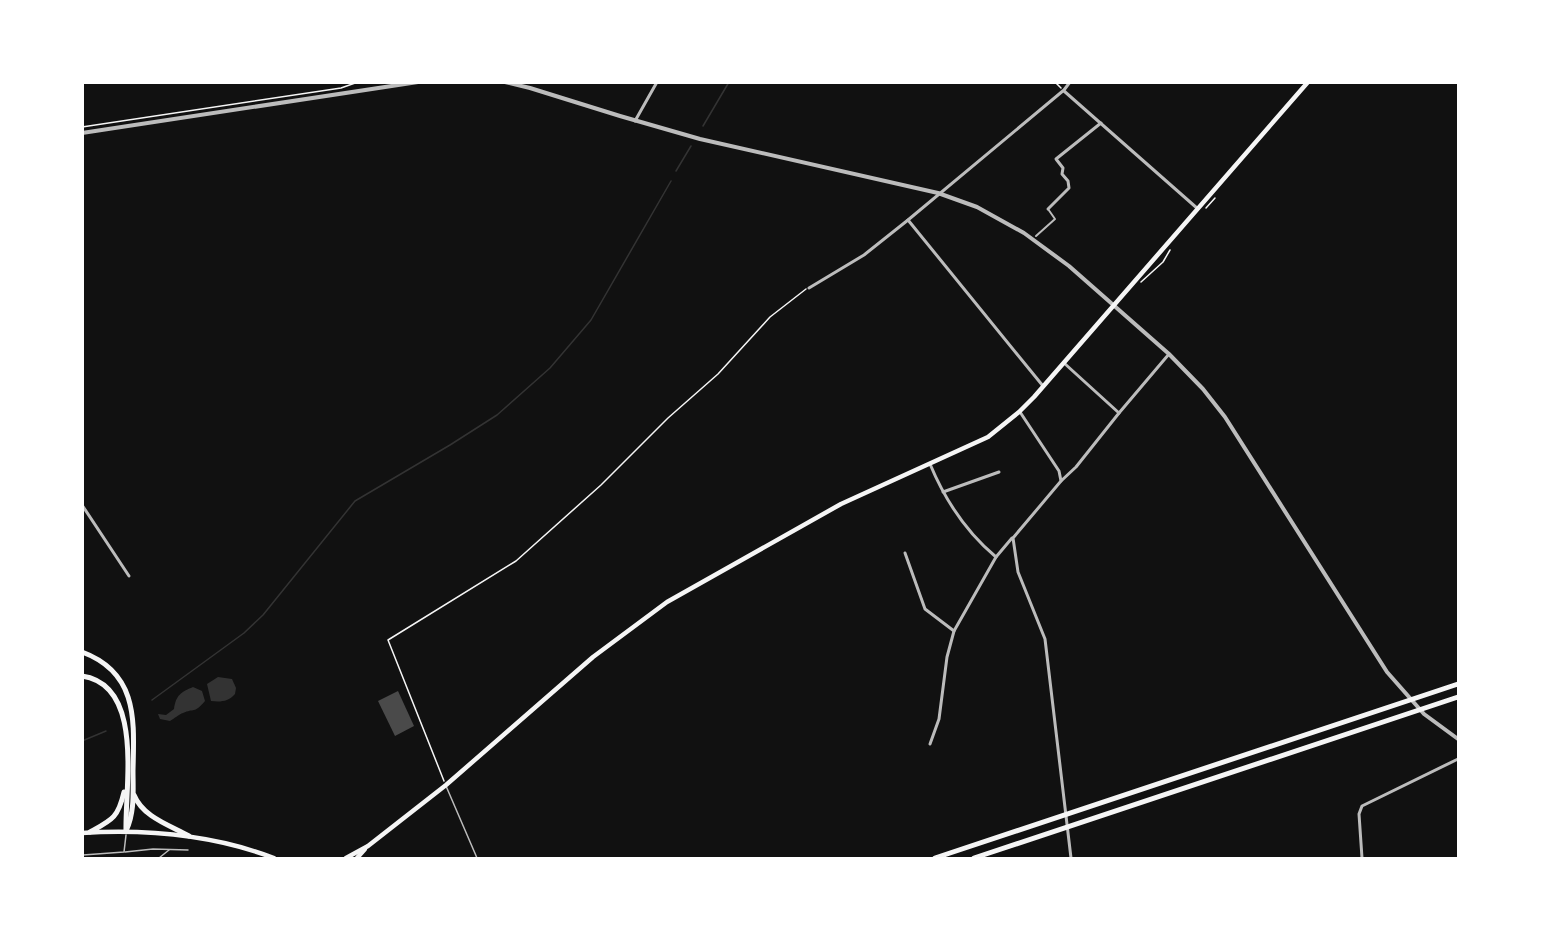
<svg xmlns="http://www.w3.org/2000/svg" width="1541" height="941" font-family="'Alegreya Sans',sans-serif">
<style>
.water{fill:#333}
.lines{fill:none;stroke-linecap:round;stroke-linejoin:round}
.stream{stroke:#333;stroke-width:1.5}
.building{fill:#4a4a4a}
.path{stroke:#f5f5f5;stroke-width:1.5}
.service{stroke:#bcbcbc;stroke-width:1.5}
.pedestrian{stroke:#bcbcbc;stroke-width:2}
.minor{stroke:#bcbcbc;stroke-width:3}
.tertiary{stroke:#bcbcbc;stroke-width:4}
.secondary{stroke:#f5f5f5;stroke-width:4.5}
.motorway{stroke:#f5f5f5;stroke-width:5}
</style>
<rect width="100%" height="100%" fill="#111"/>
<!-- water -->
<g class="water">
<path d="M218 677 232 679 236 688 235 694C228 702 220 702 211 701L207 684Z"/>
<path d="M193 687 202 691 205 701C194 714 194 708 183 713 179 714 174 719 170 721L160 719 158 714 166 715 174 709C176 695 181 692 193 687Z"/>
</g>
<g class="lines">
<!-- stream -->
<g class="stream">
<polyline points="703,126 729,82"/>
<polyline points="676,171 691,146"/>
<polyline points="152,700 244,633 263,615 355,501 450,445 497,415 550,368 591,320 671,181"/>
<polyline points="82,741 106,731"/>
</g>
</g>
<!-- building -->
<polygon class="building" points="398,691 414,726 395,736 378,701"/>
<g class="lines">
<!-- path -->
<g class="path">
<polyline points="1055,82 1061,88"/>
<polyline points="82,127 341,88 358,82"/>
<polyline points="1206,208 1215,198"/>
<polyline points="1141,282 1163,262 1170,250"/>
<polyline points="444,781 388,640 516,561 601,485 668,418 718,374 770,317 806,289"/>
</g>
<!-- service -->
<g class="service">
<polyline points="446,786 477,858"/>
<polyline points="125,852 153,849 188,850"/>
<polyline points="83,858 83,855 124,852 126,835"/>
<polyline points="159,858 169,850"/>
</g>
<!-- pedestrian -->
<polyline class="pedestrian" points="1036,236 1055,219 1048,209"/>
<!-- minor -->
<g class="minor">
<polyline points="1064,91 1198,209"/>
<polyline points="635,121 657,82"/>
<polyline points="1048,209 1069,188 1068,181 1062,174 1063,168 1056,159 1101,123"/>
<polyline points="908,220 1043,386"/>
<polyline points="809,288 864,255 908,220 1064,90 1070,82"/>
<polyline points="1020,412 1059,471 1061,481 1013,538 1018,572 1045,639 1071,858"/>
<polyline points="1119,413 1169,354"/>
<path d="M930 464C945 500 966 532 996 557"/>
<polyline points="1061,481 1076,467 1119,413 1064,363"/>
<polyline points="943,492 999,472"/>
<polyline points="82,505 129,576"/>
<polyline points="905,553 925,609 954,631"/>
<polyline points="930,744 939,719 947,657 954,631 996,557 1012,538"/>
<polyline points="1362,858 1359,814 1362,806 1458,759"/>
</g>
<!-- tertiary -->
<g class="tertiary">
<polyline points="505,82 530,88 620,116 700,139 938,193 977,207 1024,233 1069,266 1169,354 1203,389 1225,417 1387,672 1424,714 1458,739"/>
<polyline points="82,133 418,82"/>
</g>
<!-- secondary -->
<g class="secondary">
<path d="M82 833C148 829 213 835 274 858"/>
<polyline points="346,858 368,846 446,785 593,657 667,602 841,504 988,437 1019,412 1034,397 1308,82"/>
<polyline points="357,858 365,849"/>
</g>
<!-- motorway -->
<g class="motorway">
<path d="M82 652C139 673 134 722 133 771 133 791 135 812 126 831"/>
<path d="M82 676C144 685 125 785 126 830"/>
<path d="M134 795C143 817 169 825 189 836"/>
<path d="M90 832C112 820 118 818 124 792"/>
<polyline points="935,858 1458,684"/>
<polyline points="974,858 1458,697"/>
</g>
</g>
<!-- border -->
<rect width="1541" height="941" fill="none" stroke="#ffffff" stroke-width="168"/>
</svg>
